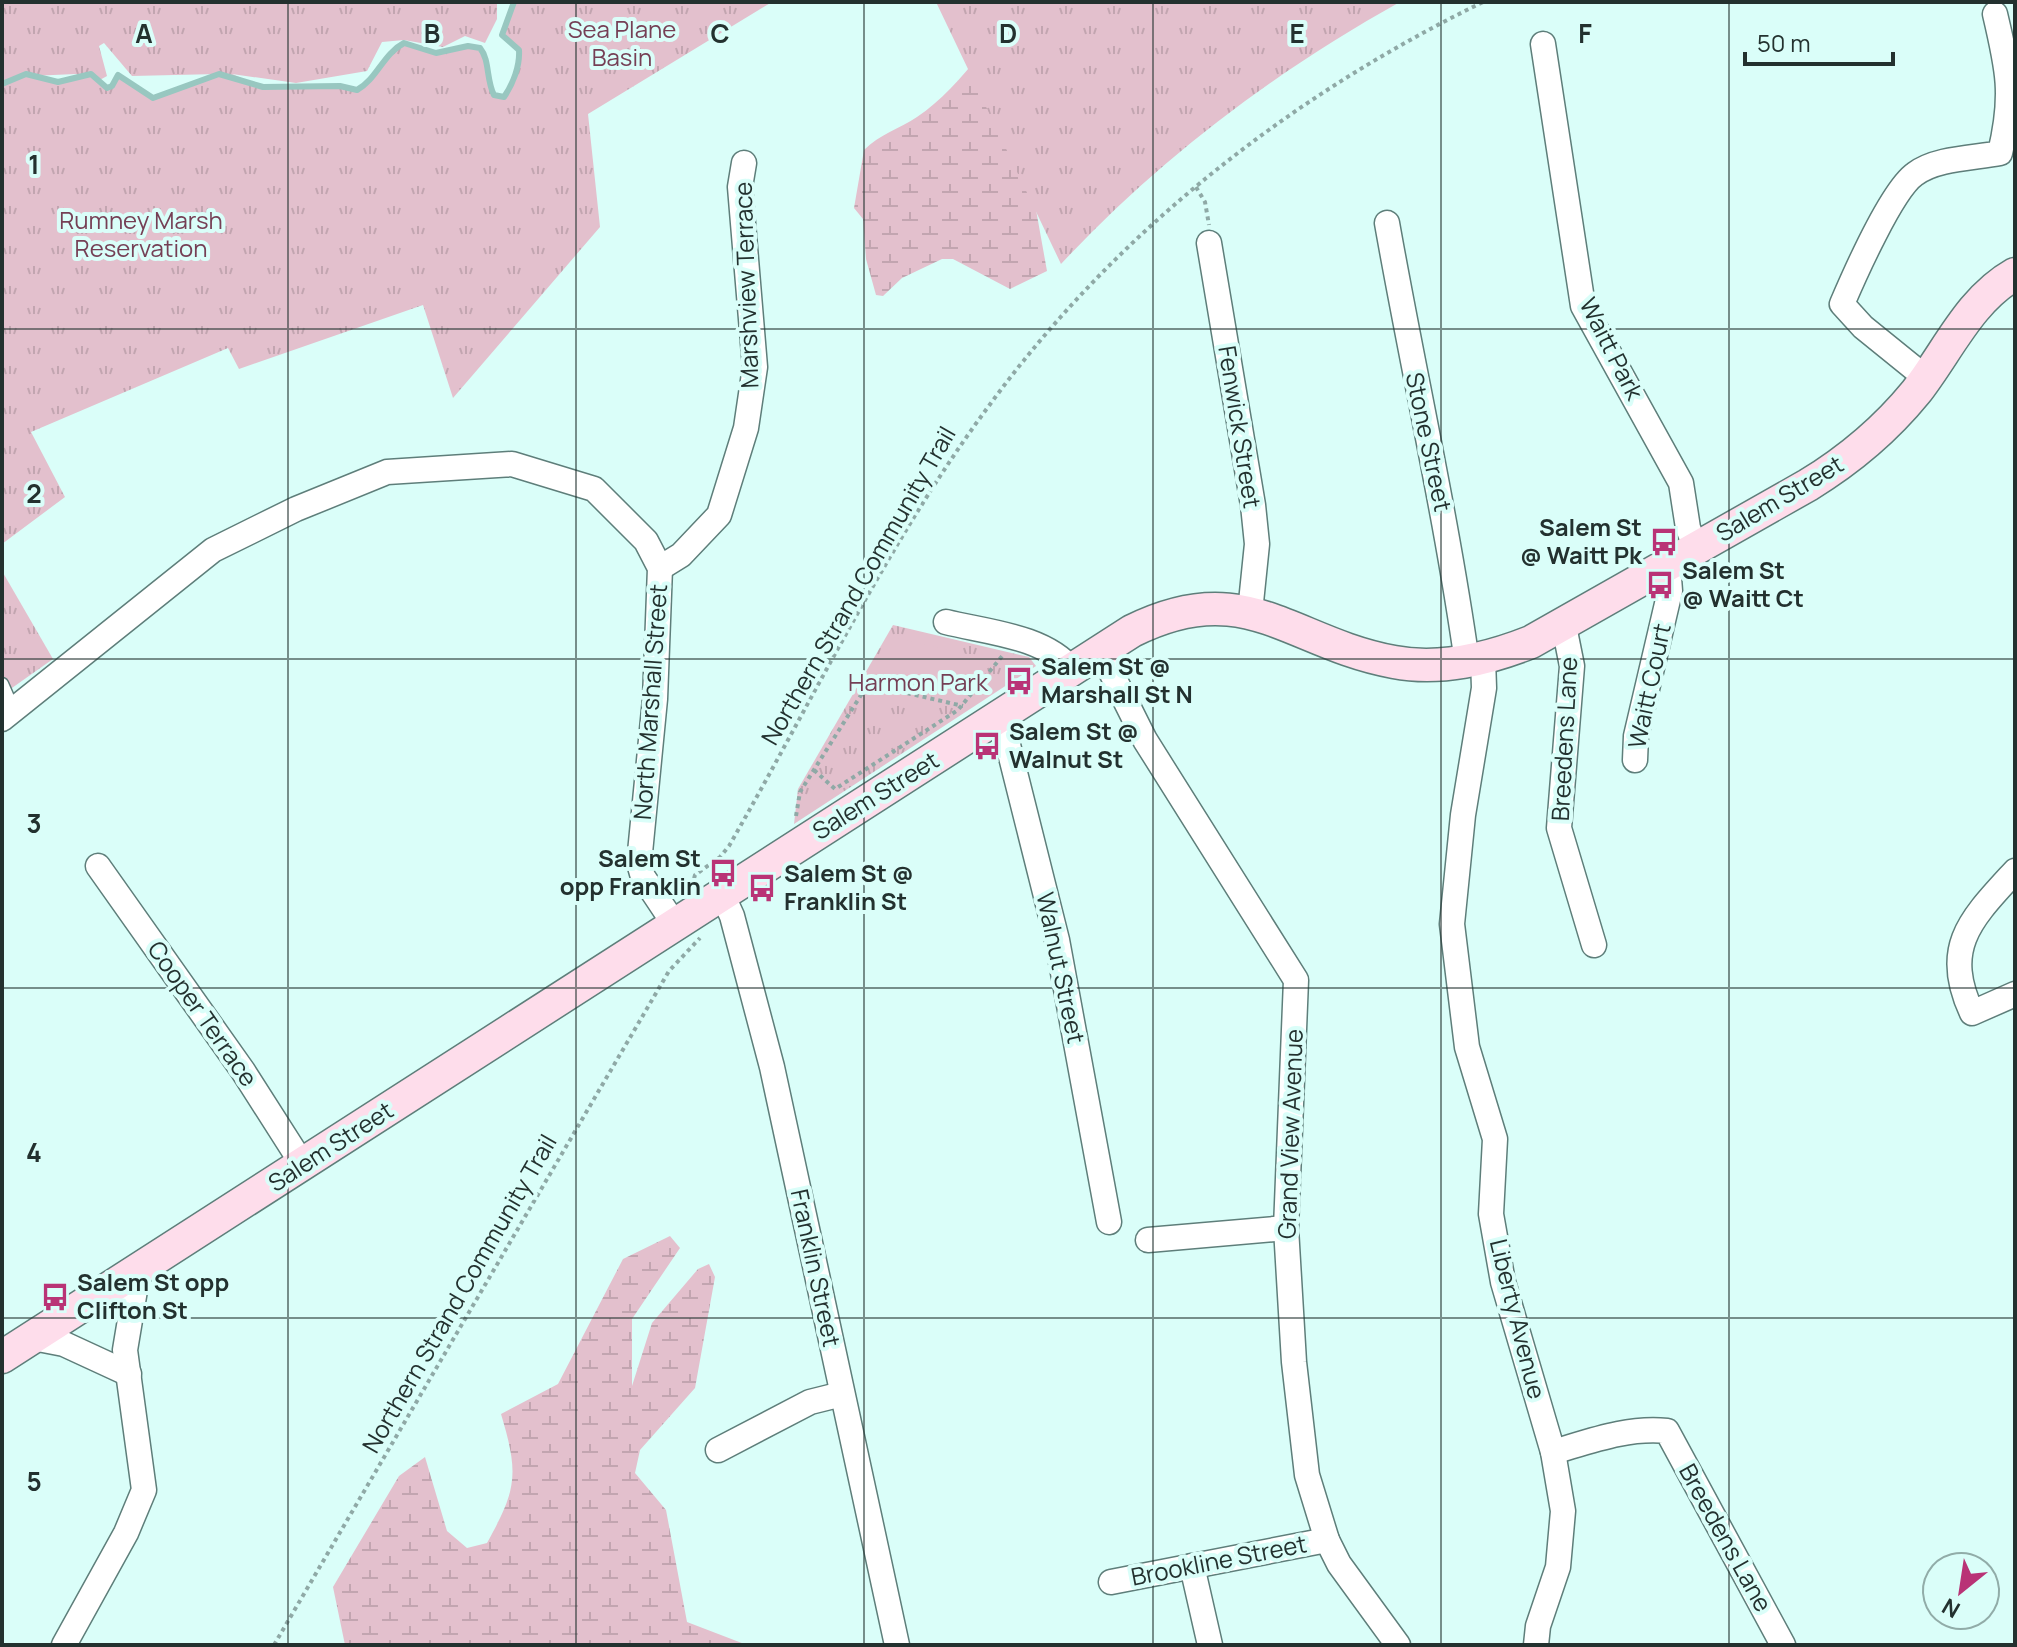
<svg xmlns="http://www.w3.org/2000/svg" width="2017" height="1647" font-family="Manrope,sans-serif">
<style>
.wetland{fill:url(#wetland-marsh)}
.park{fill:url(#park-tufts);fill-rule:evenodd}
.garden{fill:#e3c0cd}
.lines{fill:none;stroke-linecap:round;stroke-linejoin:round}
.stream{stroke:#98c7c0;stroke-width:6}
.lane-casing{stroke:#5e7e7a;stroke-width:15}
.street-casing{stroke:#5e7e7a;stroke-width:27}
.secondary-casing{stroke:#5e7e7a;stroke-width:35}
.path{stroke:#8fa9a6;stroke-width:4;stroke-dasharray:4 4;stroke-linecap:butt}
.lane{stroke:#fff;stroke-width:12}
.street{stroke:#fff;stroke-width:24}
.secondary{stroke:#feddeb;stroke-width:32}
.grid{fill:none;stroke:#23312f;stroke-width:2;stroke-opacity:0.55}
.labels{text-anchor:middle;stroke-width:8;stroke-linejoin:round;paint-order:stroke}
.park-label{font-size:24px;fill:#753f55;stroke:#dafef9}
.street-label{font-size:24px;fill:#23312f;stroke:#dafef9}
.poi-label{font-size:24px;font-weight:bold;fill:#23312f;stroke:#dafef9;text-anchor:start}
.grid-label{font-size:26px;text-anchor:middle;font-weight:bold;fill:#23312f;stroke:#dafef9;stroke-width:8;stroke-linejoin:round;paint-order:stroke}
</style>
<defs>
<pattern id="wetland-marsh" width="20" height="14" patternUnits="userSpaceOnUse" patternTransform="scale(2)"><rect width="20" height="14" fill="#e3c0cd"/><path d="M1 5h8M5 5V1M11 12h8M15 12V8" fill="none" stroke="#c2a5b0"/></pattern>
<pattern id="park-tufts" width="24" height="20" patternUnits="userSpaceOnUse" patternTransform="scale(2)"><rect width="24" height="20" fill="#e3c0cd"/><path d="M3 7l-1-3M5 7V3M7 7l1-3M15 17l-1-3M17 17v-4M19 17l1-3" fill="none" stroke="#c2a5b0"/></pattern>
</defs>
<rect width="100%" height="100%" fill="#dafef9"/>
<!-- wetland -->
<g class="wetland">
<path d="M979 56 1033 193 1047 271 1010 289 953 259H942L902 278 883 296 876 295 866 259 863 219 854 208 864 150C880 134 899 129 917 117 941 101 961 78 979 56Z"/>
<path d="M670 1236 680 1248 632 1319V1386L652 1323 698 1269 709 1264 715 1277 695 1388 640 1450 635 1473 666 1510 687 1622 747 1645H345L333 1587 399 1476 425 1457 447 1531 467 1548 487 1543C517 1489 519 1474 501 1414L558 1384 623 1259Z"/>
</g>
<!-- park -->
<g class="park">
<path d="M2 2H497V19L485 43 465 36 443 47 404 40 382 42 367 71 296 83 232 74 263 87 340 86 357 90C377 80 383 53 404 43L436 53 468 46 480 48C490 61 485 80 494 95L503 97C514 84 520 67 519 50L502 35 514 2H772L588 114 600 227 453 398 423 305 239 369 228 348 31 432 65 497 2 544V84L12 78 2 81ZM104 43 132 76 218 74 153 98 118 75 112 86 107 88 98 81 107 76 99 46ZM76 74 80 76 58 82 30 76Z"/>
<path d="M936 2H1400C1274 72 1159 159 1061 264Z"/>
<polygon points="2,571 53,659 2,695"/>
<polygon points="893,625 1029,657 1036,666 794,824 798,789"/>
</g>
<!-- garden -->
<polygon class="garden" points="893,637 971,655 961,700 883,683"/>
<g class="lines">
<!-- stream -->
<path class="stream" d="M2 84 26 74 58 82 91 74 107 88 112 86 118 75 153 98 219 74 263 87 340 86 357 90C377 79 383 54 404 43L436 53 468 46 480 48C490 60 486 80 494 95L504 97C513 84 520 66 519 50L502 35 514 2"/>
<defs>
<polyline id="lane" points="2,684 13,709"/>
<g id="street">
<polyline points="1543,44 1583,306 1681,483 1688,528 1696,549"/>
<path d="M1387 223C1413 370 1446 514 1467 662"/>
<polyline points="1209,243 1253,505 1257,544 1250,612"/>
<path d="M1926 378 1863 327 1842 304C1854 276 1892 190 1915 174 1936 158 1974 158 2000 153 2014 96 2008 69 1995 14"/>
<polyline points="660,568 681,555 719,515 746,428 755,367 740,187 744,163"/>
<path d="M946 622C986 632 1045 636 1072 670"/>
<polyline points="1564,626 1572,666 1559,828 1594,945"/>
<polyline points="1101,652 1145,740 1296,980 1286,1228 1294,1362 1307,1475 1327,1540 1339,1564 1398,1645"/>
<polyline points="1483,659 1484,688 1463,815 1452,924 1467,1047 1495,1139 1491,1214 1503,1282 1553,1452 1563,1511 1558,1567 1538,1626 1536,1645"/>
<polyline points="1001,717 1057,940 1109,1222"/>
<polyline points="2,719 213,550 296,509 387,472 512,464 594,489 646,541 660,568 655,699 639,863 643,877 675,925"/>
<polyline points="1635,760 1636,736 1670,591 1668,565"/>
<polyline points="98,866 243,1071 303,1165"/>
<path d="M2015 871C1971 919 1941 947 1972 1013L2015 994"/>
<polyline points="722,894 732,916 772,1067 897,1645"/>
<polyline points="1148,1240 1286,1228"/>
<polyline points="33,1338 64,1344 129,1374"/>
<polyline points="718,1450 810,1402 842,1394"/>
<path d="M1553 1452C1591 1441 1627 1427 1667 1431L1783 1645"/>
<polyline points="1192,1566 1210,1645"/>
<polyline points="1111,1582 1327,1540"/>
<polyline points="64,1645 126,1533 144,1490 125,1350 138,1272"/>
</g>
<path id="secondary" d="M2 1357 1132 631C1246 574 1290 643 1394 662 1441 671 1488 659 1531 642L1808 485C1849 460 1885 430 1916 392 1948 351 1969 300 2015 274"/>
</defs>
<!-- lane casing -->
<use href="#lane" class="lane-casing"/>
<!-- street casing -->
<use href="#street" class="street-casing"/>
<!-- secondary casing -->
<use href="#secondary" class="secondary-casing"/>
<!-- path -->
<g class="path">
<polyline points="1196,187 1205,202 1209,225"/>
<polyline points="814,770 835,789 958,710 1003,655"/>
<polyline points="796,816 800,792 868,684 963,706"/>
<path d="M692 886 695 875 720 857 729 846C814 698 889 540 991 403 1117 231 1292 95 1483 2"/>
<polyline points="274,1645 669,971 700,938"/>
</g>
<!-- lane -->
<use href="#lane" class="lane"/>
<!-- street -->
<use href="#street" class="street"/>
<!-- secondary -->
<use href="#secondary" class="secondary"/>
</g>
<!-- grid -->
<path class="grid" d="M288 2V1645M576 2V1645M864 2V1645M1153 2V1645M1441 2V1645M1729 2V1645M2 329H2015M2 659H2015M2 988H2015M2 1318H2015"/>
<!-- icons -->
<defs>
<symbol id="bus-bare" viewBox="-9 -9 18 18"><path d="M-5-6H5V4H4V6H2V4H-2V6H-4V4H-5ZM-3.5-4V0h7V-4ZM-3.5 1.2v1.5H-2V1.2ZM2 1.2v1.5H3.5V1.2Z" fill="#b93376" stroke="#dafef9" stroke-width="2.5" paint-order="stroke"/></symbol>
</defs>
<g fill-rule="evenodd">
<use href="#bus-bare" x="1644" y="522" width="40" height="40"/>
<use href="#bus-bare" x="1640" y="565" width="40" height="40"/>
<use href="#bus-bare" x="999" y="661" width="40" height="40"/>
<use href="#bus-bare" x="967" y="726" width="40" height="40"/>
<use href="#bus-bare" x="703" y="853" width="40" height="40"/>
<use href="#bus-bare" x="742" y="868" width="40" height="40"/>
<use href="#bus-bare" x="35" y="1277" width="40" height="40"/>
</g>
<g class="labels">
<!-- park labels -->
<g class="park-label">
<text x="622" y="38">Sea Plane<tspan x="622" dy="28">Basin</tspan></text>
<text x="141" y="229">Rumney Marsh<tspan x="141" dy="28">Reservation</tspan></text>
<text x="918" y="691">Harmon Park</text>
</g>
<!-- street labels -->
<g class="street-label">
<text transform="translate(747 285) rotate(-92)" y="8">Marshview Terrace</text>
<text transform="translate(1611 349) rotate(63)" y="8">Waitt Park</text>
<text transform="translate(1239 427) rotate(81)" y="8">Fenwick Street</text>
<text transform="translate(1428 442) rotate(78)" y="8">Stone Street</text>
<text transform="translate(1780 499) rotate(-31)" y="8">Salem Street</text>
<text transform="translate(859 586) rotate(-60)" y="8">Northern Strand Community Trail</text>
<text transform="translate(1650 686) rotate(-78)" y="8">Waitt Court</text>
<text transform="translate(651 702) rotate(-86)" y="8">North Marshall Street</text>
<text transform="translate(1565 739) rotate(-87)" y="8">Breedens Lane</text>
<text transform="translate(876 796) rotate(-32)" y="8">Salem Street</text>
<text transform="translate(1060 968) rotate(78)" y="8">Walnut Street</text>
<text transform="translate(202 1014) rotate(55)" y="8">Cooper Terrace</text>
<text transform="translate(1291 1134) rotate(-88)" y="8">Grand View Avenue</text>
<text transform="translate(331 1147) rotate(-33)" y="8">Salem Street</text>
<text transform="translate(815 1268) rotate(78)" y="8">Franklin Street</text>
<text transform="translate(460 1294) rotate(-60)" y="8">Northern Strand Community Trail</text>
<text transform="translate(1517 1319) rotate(76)" y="8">Liberty Avenue</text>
<text transform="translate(1725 1538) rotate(61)" y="8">Breedens Lane</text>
<text transform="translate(1219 1561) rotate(-11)" y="8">Brookline Street</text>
</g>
<!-- poi labels -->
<g class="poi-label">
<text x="1642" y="536" text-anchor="end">Salem St<tspan x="1642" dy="28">@ Waitt Pk</tspan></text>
<text x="1682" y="579">Salem St<tspan x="1682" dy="28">@ Waitt Ct</tspan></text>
<text x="1041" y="675">Salem St @<tspan x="1041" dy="28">Marshall St N</tspan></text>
<text x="1009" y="740">Salem St @<tspan x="1009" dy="28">Walnut St</tspan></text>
<text x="701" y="867" text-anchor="end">Salem St<tspan x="701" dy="28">opp Franklin</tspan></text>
<text x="784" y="882">Salem St @<tspan x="784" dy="28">Franklin St</tspan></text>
<text x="77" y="1291">Salem St opp<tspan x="77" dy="28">Clifton St</tspan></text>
</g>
</g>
<g class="grid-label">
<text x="144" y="43">A</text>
<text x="432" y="43">B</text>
<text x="720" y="43">C</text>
<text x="1008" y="43">D</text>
<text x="1297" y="43">E</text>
<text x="1585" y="43">F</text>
<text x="34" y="174">1</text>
<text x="34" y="503">2</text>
<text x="34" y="833">3</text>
<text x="34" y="1162">4</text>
<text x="34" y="1491">5</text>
</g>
<!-- border -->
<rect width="2017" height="1647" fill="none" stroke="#23312f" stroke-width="8"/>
<!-- north arrow -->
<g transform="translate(1961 1591) rotate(210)"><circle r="38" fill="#dafef9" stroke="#91aca8" stroke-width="2"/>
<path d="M0-6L14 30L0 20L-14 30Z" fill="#b93376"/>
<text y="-12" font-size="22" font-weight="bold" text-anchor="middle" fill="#23312f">N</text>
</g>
<!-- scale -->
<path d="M1745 52v12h148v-12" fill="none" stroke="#23312f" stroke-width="4"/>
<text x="1757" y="52" font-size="24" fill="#23312f" stroke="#dafef9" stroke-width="6" paint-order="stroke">50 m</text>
</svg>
